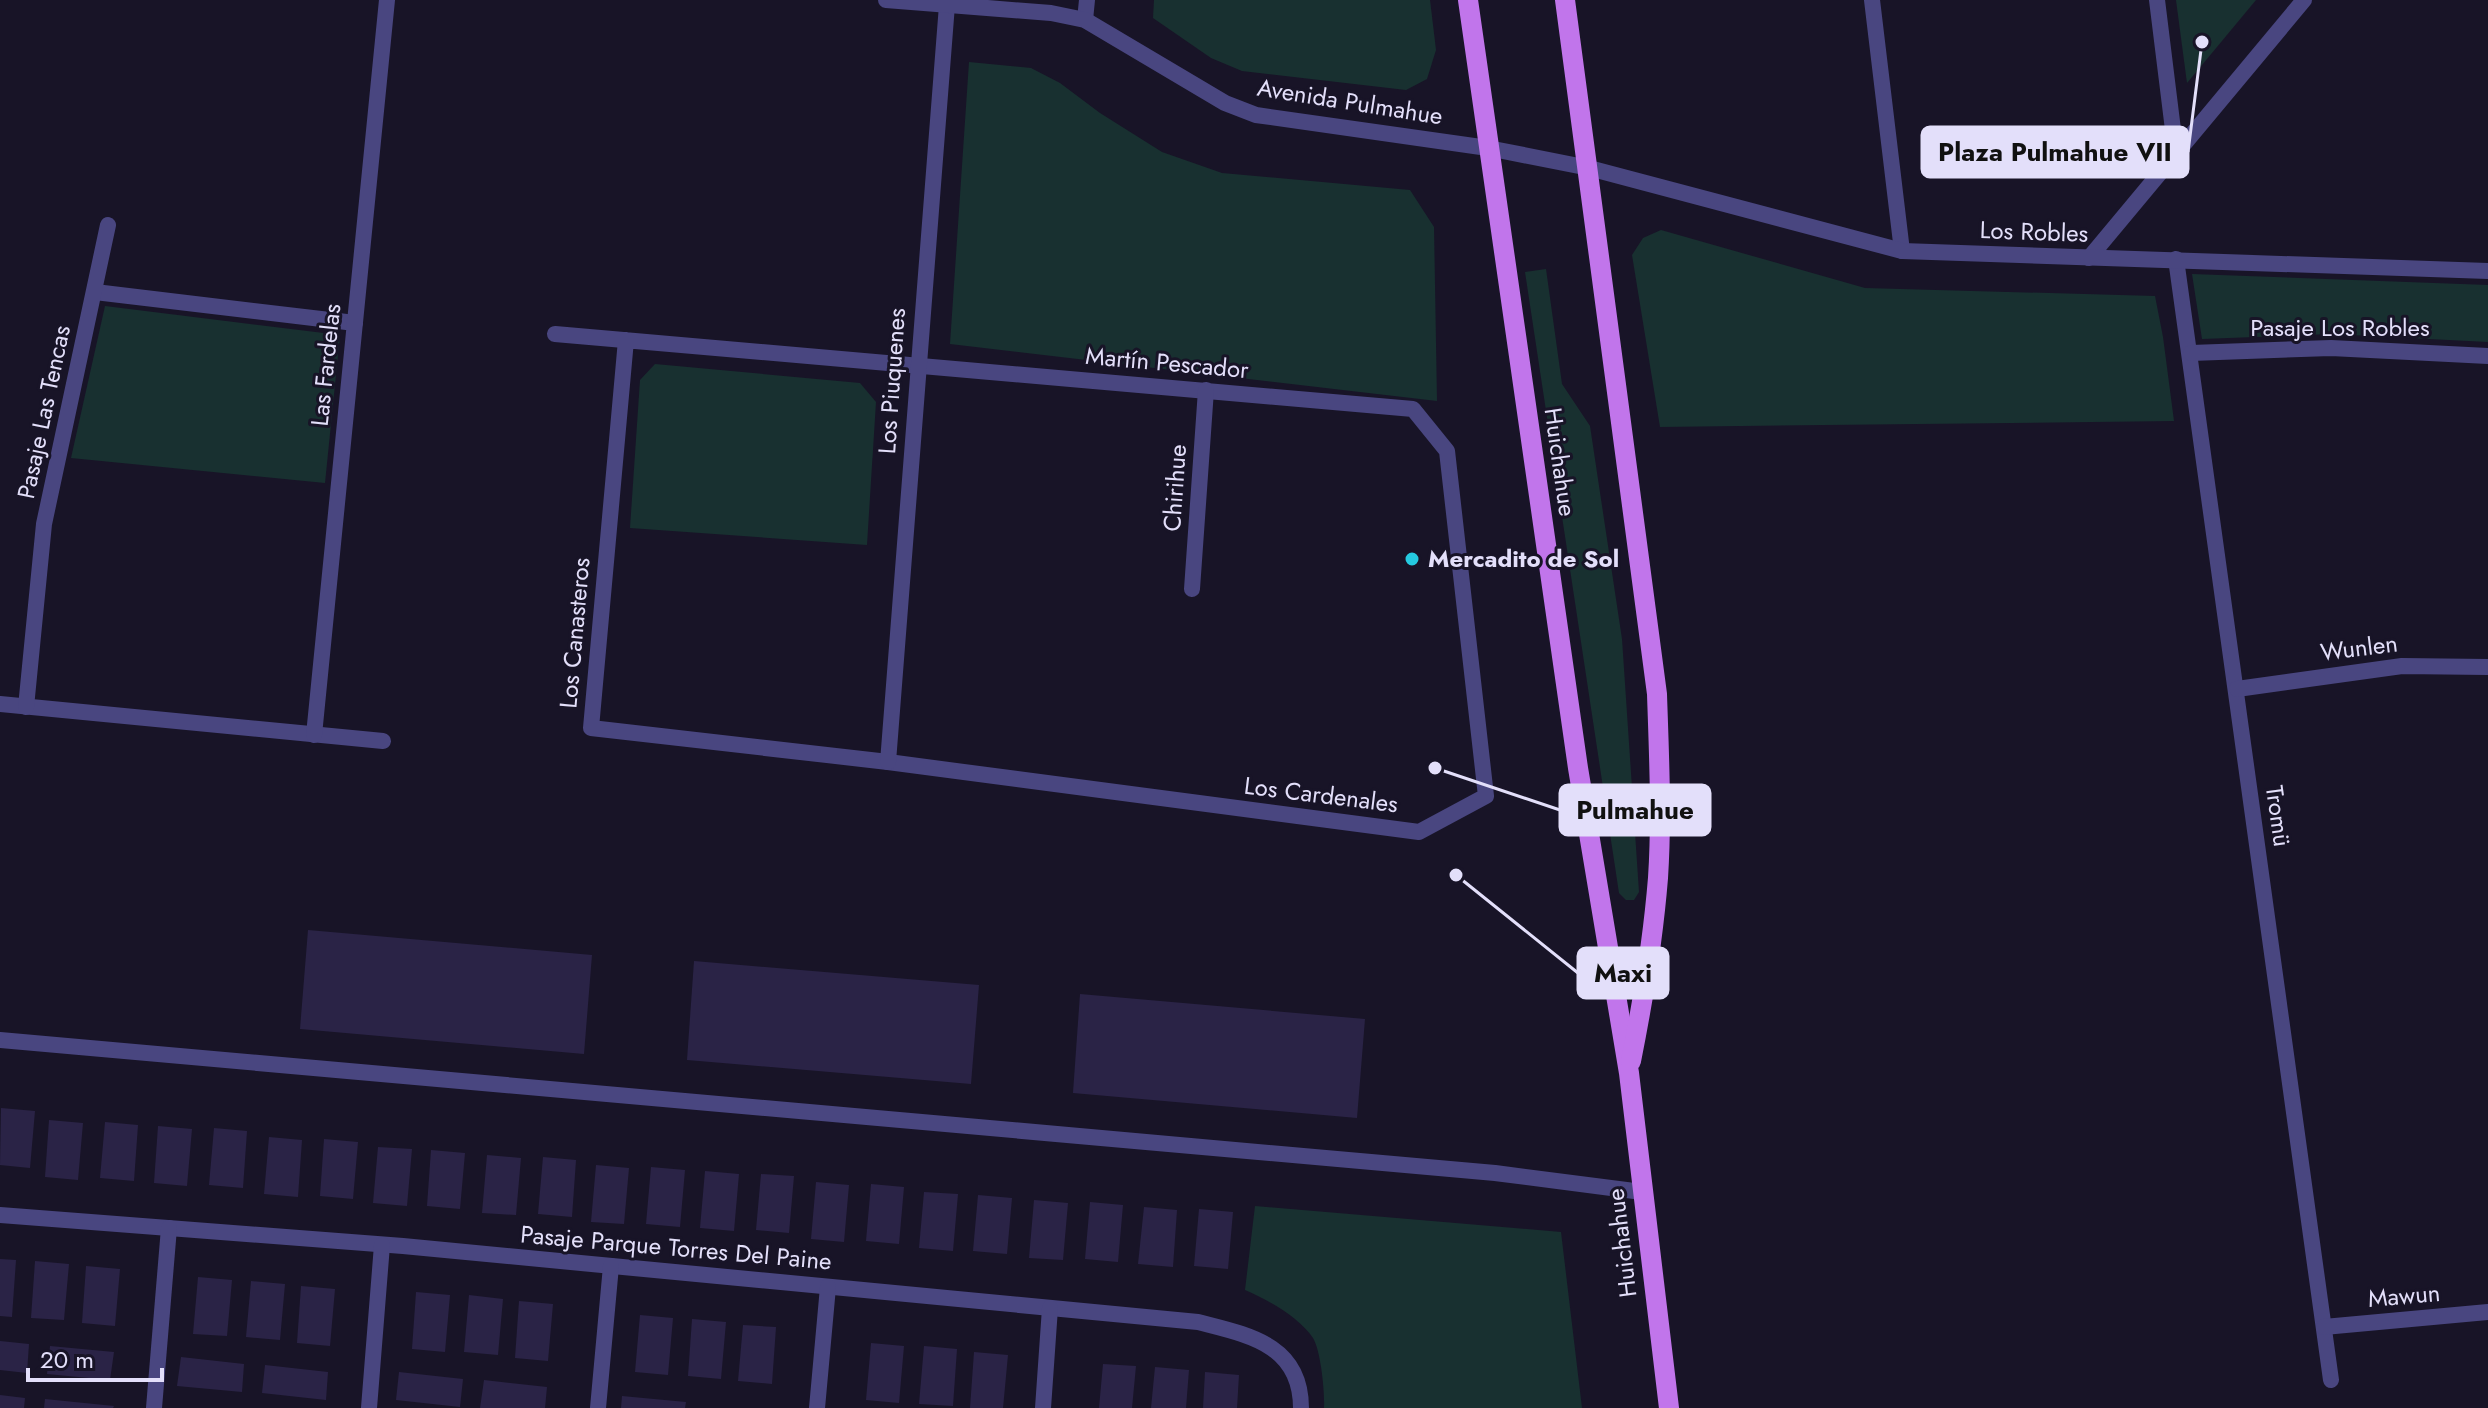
<svg xmlns="http://www.w3.org/2000/svg" width="2488" height="1408" font-family="Jost,sans-serif">
<style>
.green{fill:#183030}
.building{fill:#2a2346}
.lines{fill:none;stroke-linecap:round;stroke-linejoin:round}
.service{stroke:#494680;stroke-width:16}
.minor{stroke:#494680;stroke-width:16}
.tertiary{stroke:#494680;stroke-width:16}
.primary{stroke:#c175eb;stroke-width:20}
.poi-dot{fill:#25cae0;stroke:#181427;stroke-width:3}
.labels{text-anchor:middle;stroke-width:6;stroke-linejoin:round;paint-order:stroke}
.street-label{font-size:24px;fill:#e3dffa;stroke:#181427}
.poi-label{font-size:24px;font-weight:bold;fill:#e3dffa;stroke:#181427;text-anchor:start}
.leader{fill:none;stroke:#e3dffa;stroke-width:3}
.callout-dot{fill:#e3dffa;stroke:#181427;stroke-width:3}
.callout{fill:#e3dffa;stroke:#e3dffa;stroke-width:3}
.callout-label{font-size:26px;text-anchor:middle;font-weight:bold;fill:#111}
</style>
<rect width="100%" height="100%" fill="#181427"/>
<!-- green -->
<g class="green">
<polygon points="1154,0 1430,0 1436,50 1427,79 1406,90 1242,71 1211,58 1153,18"/>
<polygon points="2176,0 2256,0 2187,83"/>
<polygon points="969,62 1031,68 1060,83 1100,113 1162,152 1222,173 1410,190 1434,227 1437,401 950,344"/>
<polygon points="1661,230 1865,288 2155,296 2163,337 2174,421 1660,427 1632,255 1643,238"/>
<polygon points="1546,269 1562,384 1590,426 1622,639 1639,892 1634,900 1626,900 1619,893 1525,272"/>
<polygon points="2192,274 2488,285 2488,342 2331,334 2202,339"/>
<polygon points="105,306 340,335 325,483 71,458"/>
<polygon points="655,364 860,383 876,402 867,545 630,528 640,380"/>
<path d="M1255 1206 1561 1232 1582 1408H1324C1325 1393 1321 1351 1313 1338 1300 1318 1267 1299 1245 1290Z"/>
</g>
<!-- building -->
<g class="building">
<polygon points="308,930 592,955 584,1054 300,1029"/>
<polygon points="694,961 979,985 971,1084 687,1060"/>
<polygon points="1080,994 1365,1019 1357,1118 1073,1093"/>
<polygon points="1,1108 35,1111 30,1168 0,1165"/>
<polygon points="49,1120 83,1123 78,1180 45,1177"/>
<polygon points="105,1122 138,1125 134,1181 100,1178"/>
<polygon points="158,1126 192,1129 187,1186 154,1183"/>
<polygon points="214,1128 247,1131 243,1188 209,1185"/>
<polygon points="269,1137 302,1140 298,1197 264,1194"/>
<polygon points="324,1139 358,1142 353,1199 320,1196"/>
<polygon points="378,1147 412,1149 407,1206 373,1203"/>
<polygon points="431,1150 465,1153 460,1209 427,1206"/>
<polygon points="487,1155 521,1158 516,1215 482,1213"/>
<polygon points="543,1157 576,1160 572,1217 538,1214"/>
<polygon points="596,1165 629,1168 624,1224 591,1222"/>
<polygon points="651,1167 685,1170 680,1227 646,1224"/>
<polygon points="705,1171 739,1174 734,1231 700,1228"/>
<polygon points="761,1174 794,1176 789,1233 756,1230"/>
<polygon points="816,1182 849,1185 844,1242 811,1239"/>
<polygon points="871,1184 904,1187 899,1244 866,1241"/>
<polygon points="924,1192 958,1194 953,1251 919,1248"/>
<polygon points="978,1195 1012,1198 1007,1254 973,1251"/>
<polygon points="1034,1200 1068,1203 1063,1260 1029,1258"/>
<polygon points="1090,1202 1123,1205 1118,1262 1085,1259"/>
<polygon points="1144,1207 1177,1210 1173,1267 1138,1264"/>
<polygon points="1199,1209 1233,1212 1228,1269 1194,1266"/>
<polygon points="0,1259 16,1260 12,1317 0,1316"/>
<polygon points="35,1261 69,1264 64,1320 31,1318"/>
<polygon points="86,1266 120,1269 115,1326 82,1323"/>
<polygon points="198,1277 232,1280 227,1336 193,1334"/>
<polygon points="251,1281 285,1284 280,1340 246,1337"/>
<polygon points="301,1286 335,1289 330,1346 297,1343"/>
<polygon points="416,1292 450,1295 445,1352 412,1349"/>
<polygon points="469,1295 503,1299 498,1355 464,1352"/>
<polygon points="519,1301 553,1304 548,1361 515,1358"/>
<polygon points="640,1315 673,1318 668,1375 635,1372"/>
<polygon points="692,1319 726,1322 721,1379 688,1376"/>
<polygon points="743,1325 776,1327 772,1384 738,1381"/>
<polygon points="0,1341 29,1344 27,1373 0,1370"/>
<polygon points="871,1343 904,1346 899,1403 866,1400"/>
<polygon points="50,1346 114,1352 110,1380 47,1374"/>
<polygon points="924,1346 957,1349 953,1406 919,1404"/>
<polygon points="974,1352 1008,1355 1003,1408 970,1408"/>
<polygon points="181,1357 244,1364 242,1392 177,1386"/>
<polygon points="1103,1364 1136,1366 1132,1408 1099,1408"/>
<polygon points="265,1365 328,1372 326,1400 262,1393"/>
<polygon points="1155,1367 1189,1370 1186,1408 1151,1408"/>
<polygon points="399,1372 463,1379 460,1407 396,1400"/>
<polygon points="1205,1372 1239,1375 1237,1408 1203,1408"/>
<polygon points="484,1380 547,1387 545,1408 480,1408"/>
<polygon points="0,1395 25,1398 24,1408 0,1408"/>
<polygon points="622,1396 686,1402 685,1408 621,1408"/>
<polygon points="45,1399 114,1406 113,1408 44,1408"/>
</g>
<g class="lines">
<!-- service -->
<polyline class="service" points="0,1040 1495,1173 1642,1192"/>
<!-- minor -->
<g class="minor">
<polyline points="1872,0 1902,251"/>
<polyline points="2157,0 2176,154"/>
<polyline points="1085,20 1087,0"/>
<polyline points="2089,258 2304,0"/>
<polyline points="2176,259 2331,1380"/>
<polyline points="95,292 355,323"/>
<path d="M555 334C841 357 1127 383 1413 409L1447 451 1486 796 1419 832 888 762 591 728 626 340"/>
<polyline points="2191,353 2331,348 2488,356"/>
<polyline points="1192,589 1206,390"/>
<polyline points="2237,689 2402,666 2488,667"/>
<polyline points="0,704 383,741"/>
<polyline points="26,707 44,524 108,225"/>
<polyline points="314,735 387,0"/>
<polyline points="888,762 947,5"/>
<path d="M0 1215 403 1246 1198 1322C1248 1335 1301 1344 1301 1408"/>
<polyline points="2324,1327 2488,1312"/>
<polyline points="154,1408 169,1228"/>
<polyline points="369,1408 382,1245"/>
<polyline points="598,1408 611,1266"/>
<polyline points="817,1408 828,1287"/>
<polyline points="1043,1408 1050,1308"/>
</g>
<!-- tertiary -->
<polyline class="tertiary" points="886,0 1051,13 1085,20 1225,103 1256,115 1488,148 1589,168 1902,251 2488,271"/>
<!-- primary -->
<g class="primary">
<polyline points="1468,0 1578,768 1629,1073 1669,1408"/>
<path d="M1565 0 1657 694C1659 755 1662 817 1658 878 1653 940 1643 1001 1631 1061"/>
</g>
</g>
<!-- markers -->
<circle class="poi-dot" cx="1412" cy="559" r="8"/>
<g class="labels">
<!-- street labels -->
<g class="street-label">
<text transform="translate(1350 102) rotate(9)" y="8">Avenida Pulmahue</text>
<text transform="translate(2034 232) rotate(2)" y="8">Los Robles</text>
<text x="2340" y="336">Pasaje Los Robles</text>
<text transform="translate(1167 363) rotate(5)" y="8">Martín Pescador</text>
<text transform="translate(326 365) rotate(-84)" y="8">Las Fardelas</text>
<text transform="translate(892 381) rotate(-86)" y="8">Los Piuquenes</text>
<text transform="translate(44 412) rotate(-78)" y="8">Pasaje Las Tencas</text>
<text transform="translate(1560 462) rotate(82)" y="8">Huichahue</text>
<text transform="translate(1175 488) rotate(-86)" y="8">Chirihue</text>
<text transform="translate(575 633) rotate(-85)" y="8">Los Canasteros</text>
<text transform="translate(2359 648) rotate(-7)" y="8">Wunlen</text>
<text transform="translate(1321 795) rotate(7)" y="8">Los Cardenales</text>
<text transform="translate(2278 816) rotate(82)" y="8">Tromü</text>
<text transform="translate(1622 1243) rotate(-97)" y="8">Huichahue</text>
<text transform="translate(676 1248) rotate(5)" y="8">Pasaje Parque Torres Del Paine</text>
<text transform="translate(2404 1296) rotate(-5)" y="8">Mawun</text>
</g>
<!-- poi labels -->
<g class="poi-label">
<text x="1428" y="567">Mercadito de Sol</text>
</g>
</g>
<!-- callouts -->
<path class="leader" d="M2202 42L2188 152M1435 768L1560 810M1456 875L1578 973"/>
<g class="callout-dot">
<circle cx="2202" cy="42" r="8"/>
<circle cx="1435" cy="768" r="8"/>
<circle cx="1456" cy="875" r="8"/>
</g>
<g class="callout">
<rect x="1922" y="127" width="266" height="50" rx="8"/>
<rect x="1560" y="785" width="150" height="50" rx="8"/>
<rect x="1578" y="948" width="90" height="50" rx="8"/>
</g>
<g class="callout-label">
<text x="2055" y="161">Plaza Pulmahue VII</text>
<text x="1635" y="819">Pulmahue</text>
<text x="1623" y="982">Maxi</text>
</g>
<!-- scale -->
<path d="M28 1368v12h134v-12" fill="none" stroke="#e3dffa" stroke-width="4"/>
<text x="40" y="1368" font-size="24" fill="#e3dffa" stroke="#181427" stroke-width="6" paint-order="stroke">20 m</text>
</svg>
